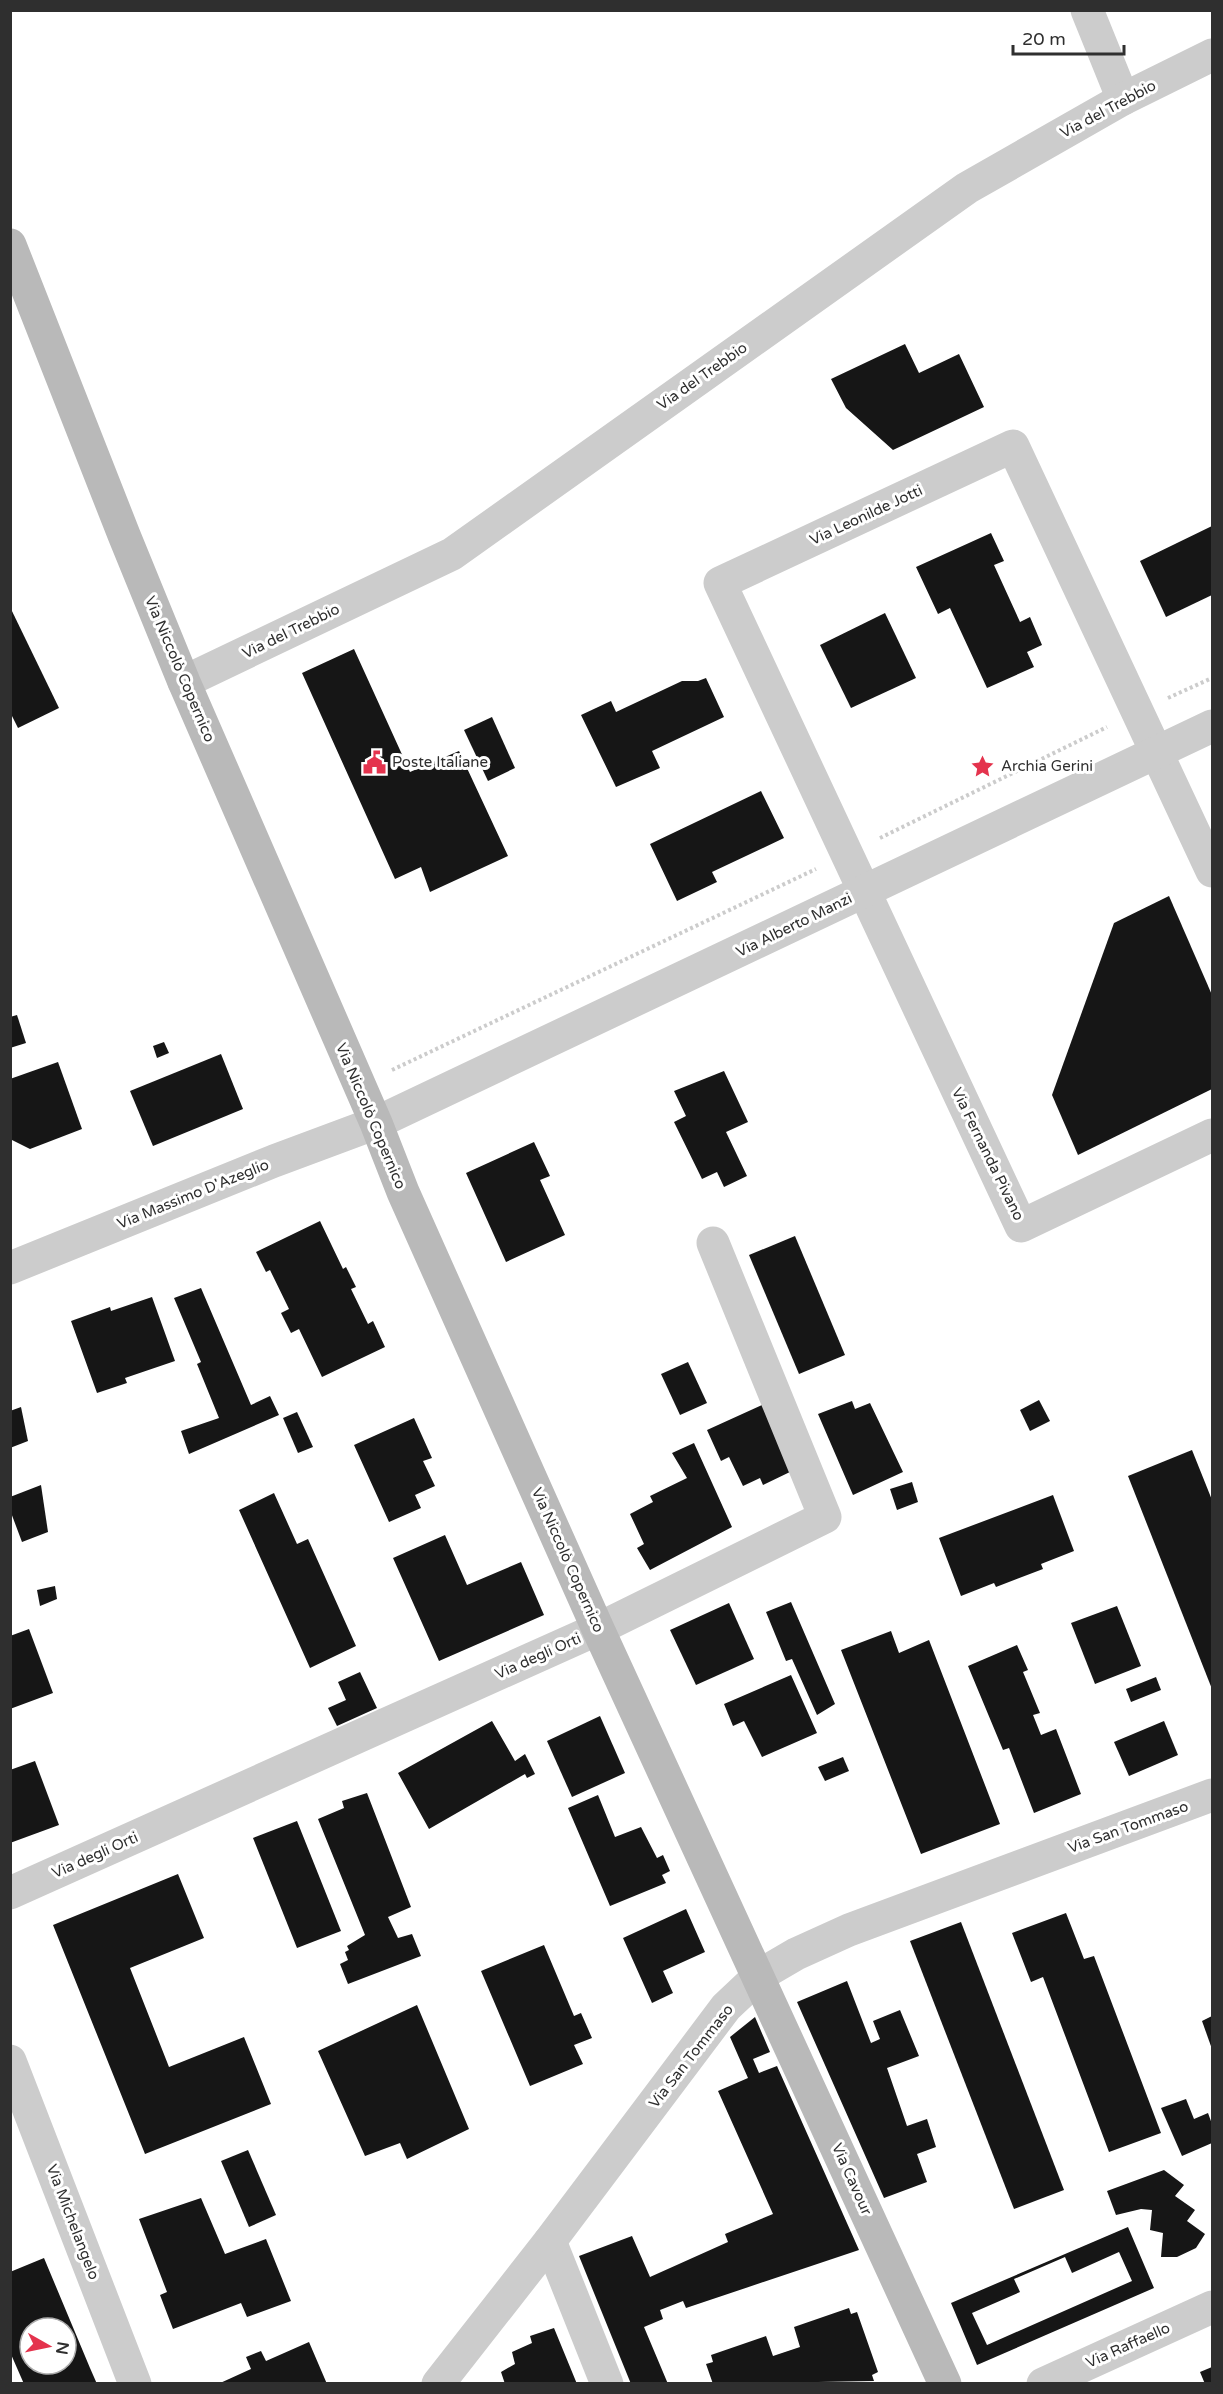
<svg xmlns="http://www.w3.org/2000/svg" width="1223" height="2394" font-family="'Varela Round',sans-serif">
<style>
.building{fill:#161616;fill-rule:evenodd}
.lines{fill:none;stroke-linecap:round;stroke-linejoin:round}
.path{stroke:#ccc;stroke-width:4;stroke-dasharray:3 3;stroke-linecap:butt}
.minor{stroke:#ccc;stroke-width:33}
.secondary{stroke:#b9b9b9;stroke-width:33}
.labels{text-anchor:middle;stroke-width:6;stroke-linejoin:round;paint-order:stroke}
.street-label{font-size:15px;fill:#2f2f2f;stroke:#fff}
.poi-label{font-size:15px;fill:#2f2f2f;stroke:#fff;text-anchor:start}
</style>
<rect width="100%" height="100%" fill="#fff"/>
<!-- building -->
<g class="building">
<polygon points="905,344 919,373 959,354 984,407 893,450 846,408 831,379"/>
<polygon points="1212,526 1212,595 1166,617 1140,561"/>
<polygon points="991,533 1004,561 994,565 1020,622 1030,617 1042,645 1027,652 1034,667 987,688 950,608 938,614 916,567"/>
<polygon points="10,607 59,708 18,728 10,712"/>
<polygon points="885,613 916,678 851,708 820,645"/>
<polygon points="354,649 410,772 459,751 508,856 430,892 421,867 395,879 302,673"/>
<polygon points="706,678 724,717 652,751 660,768 616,787 581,715 611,701 616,712 682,681 698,681"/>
<polygon points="492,717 515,768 488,781 464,730"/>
<polygon points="761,791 784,838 712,872 717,882 677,901 650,844"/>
<polygon points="1169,896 1212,995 1212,1089 1078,1155 1052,1095 1114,923"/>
<polygon points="17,1015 26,1043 10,1048 10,1017"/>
<polygon points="164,1042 169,1053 157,1058 153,1046"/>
<polygon points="221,1054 243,1109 153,1146 130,1091"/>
<polygon points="58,1062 82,1129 30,1149 10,1139 10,1079"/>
<polygon points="724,1071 748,1122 726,1132 747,1176 724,1187 717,1172 702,1179 674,1122 686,1116 674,1091"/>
<polygon points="534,1142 550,1176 540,1180 565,1235 506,1262 466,1173"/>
<polygon points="320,1221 343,1269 346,1267 356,1287 351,1289 368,1324 373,1321 385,1347 322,1377 299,1329 291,1333 281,1313 289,1309 270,1270 266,1272 256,1252"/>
<polygon points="795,1236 845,1355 799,1374 749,1255"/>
<polygon points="201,1288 251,1405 270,1396 279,1415 189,1454 181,1431 219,1418 197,1364 201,1362 174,1298"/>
<polygon points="152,1297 175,1361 125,1378 127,1383 97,1393 71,1321 110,1307 111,1311"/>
<polygon points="688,1362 707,1403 680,1415 661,1374"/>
<polygon points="1039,1400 1050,1421 1030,1431 1020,1410"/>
<polygon points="852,1401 855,1409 870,1403 903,1472 853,1495 818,1414"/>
<polygon points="762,1405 792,1471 763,1485 760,1478 743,1486 729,1457 721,1461 707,1430"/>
<polygon points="21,1407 28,1441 10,1448 10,1411"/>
<polygon points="297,1412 313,1447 298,1453 283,1418"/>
<polygon points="414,1418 432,1458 423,1461 435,1486 415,1495 421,1508 389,1522 354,1445"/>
<polygon points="694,1443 732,1527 650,1570 637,1548 644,1544 630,1514 653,1502 650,1496 687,1478 672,1453"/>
<polygon points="1192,1450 1212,1500 1212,1689 1128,1476"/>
<polygon points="912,1482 918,1502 897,1510 890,1489"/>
<polygon points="41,1485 48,1532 22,1542 10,1510 10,1497"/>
<polygon points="274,1493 297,1544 308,1539 356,1646 310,1668 239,1510"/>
<polygon points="1053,1495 1074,1551 1041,1564 1043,1569 996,1587 994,1583 961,1596 939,1538"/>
<polygon points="445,1535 467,1585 521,1562 544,1615 439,1661 393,1558"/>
<polygon points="55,1586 57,1599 40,1606 37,1590"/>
<polygon points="791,1602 835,1704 817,1715 792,1659 786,1661 766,1612"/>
<polygon points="729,1603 754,1659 696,1685 670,1630"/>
<polygon points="1117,1606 1141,1666 1095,1684 1071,1623"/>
<polygon points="29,1629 53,1693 10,1709 10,1636"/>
<polygon points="891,1631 899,1653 929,1640 1000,1824 921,1854 841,1650"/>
<polygon points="1017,1645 1028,1670 1023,1672 1040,1713 1033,1715 1041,1735 1056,1729 1081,1794 1034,1813 1009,1748 1003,1750 968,1666"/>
<polygon points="360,1672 377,1708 337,1726 328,1708 346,1700 338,1682"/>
<polygon points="791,1675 817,1733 762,1757 744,1721 733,1726 724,1704"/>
<polygon points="1156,1677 1161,1690 1131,1702 1126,1689"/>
<polygon points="600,1716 625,1773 572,1797 547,1741"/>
<polygon points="492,1721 515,1761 525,1754 535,1774 527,1778 525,1774 429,1829 398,1773"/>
<polygon points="1164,1721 1178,1755 1129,1776 1114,1742"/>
<polygon points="843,1757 849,1771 825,1781 818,1767"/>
<polygon points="35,1761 59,1825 10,1843 10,1770"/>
<polygon points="367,1793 411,1907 388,1917 398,1938 412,1934 421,1956 348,1984 340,1964 348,1960 345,1952 349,1950 347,1946 365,1935 318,1819 344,1808 342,1801"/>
<polygon points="598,1795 615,1837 641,1827 657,1858 663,1855 670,1871 662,1875 666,1883 610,1906 568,1808"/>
<polygon points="297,1821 341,1931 297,1948 253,1838"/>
<polygon points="178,1874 204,1938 130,1968 169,2067 244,2037 271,2104 145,2154 53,1925"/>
<polygon points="686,1909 705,1952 663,1971 673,1993 652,2003 623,1938"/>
<polygon points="1066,1913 1084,1959 1094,1956 1161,2133 1109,2152 1043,1977 1031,1982 1012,1933"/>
<polygon points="961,1922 1064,2190 1014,2209 910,1941"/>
<polygon points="544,1945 574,2016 581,2013 592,2038 574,2045 583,2064 530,2086 481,1971"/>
<polygon points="847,1981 871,2043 880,2039 873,2021 900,2010 919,2056 887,2068 907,2126 927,2119 936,2147 917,2154 927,2182 884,2198 797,2002"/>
<polygon points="417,2005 469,2129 407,2159 400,2143 365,2156 318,2051"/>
<polygon points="1212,2016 1212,2049 1202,2021"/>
<polygon points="755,2017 770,2052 753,2059 759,2073 777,2066 859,2250 686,2308 683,2301 660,2310 663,2319 644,2327 668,2384 631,2384 579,2256 632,2236 650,2277 728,2242 725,2234 773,2214 718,2091 748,2078 730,2037"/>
<polygon points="1186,2099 1194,2119 1208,2113 1212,2124 1212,2143 1182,2156 1161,2108"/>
<polygon points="248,2150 276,2215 249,2227 221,2161"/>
<polygon points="1164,2170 1184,2185 1175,2196 1195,2210 1187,2221 1205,2234 1196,2248 1177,2257 1161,2257 1163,2233 1150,2230 1152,2210 1141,2209 1116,2215 1107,2191"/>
<polygon points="201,2198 225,2254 266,2239 291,2301 247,2317 241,2303 173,2329 160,2295 167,2292 139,2219"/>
<path d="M1128 2227 1154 2288 977 2365 951 2303ZM1119 2252 1132 2281 987 2345 972 2313 1020 2292 1014 2279 1065 2257 1072 2273Z"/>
<path d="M44 2258 90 2368 97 2384H24L10 2352V2272ZM30 2328H66V2364H30Z"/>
<polygon points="849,2308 851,2314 857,2312 878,2372 872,2375 874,2381 713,2384 706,2364 713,2362 711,2355 766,2336 773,2356 800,2347 794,2327"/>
<polygon points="554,2328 577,2384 505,2384 501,2372 515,2364 512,2352 532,2343 530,2336"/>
<polygon points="309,2342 327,2384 218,2384 251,2369 246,2357 261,2351 266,2361"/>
<polygon points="1212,2367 1212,2384 1205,2384 1200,2372"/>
</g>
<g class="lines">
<!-- path -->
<g class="path">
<polyline points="1168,698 1212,678"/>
<polyline points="880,838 1107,727"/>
<polyline points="392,1070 816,869"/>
</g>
<!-- minor -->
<g class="minor">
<polyline points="1087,10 1123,99"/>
<polyline points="184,682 452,554 967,188 1123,99 1212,55"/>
<polyline points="1212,871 1013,446 720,583 1021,1226 1212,1135"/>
<polyline points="10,1268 274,1161 376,1123 1212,726"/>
<polyline points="10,1893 598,1629 825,1517 713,1243"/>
<polyline points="10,2061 135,2384"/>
<polyline points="550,2241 607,2384"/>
<polyline points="438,2384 550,2241 726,2007 760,1975 796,1954 849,1930 1212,1795"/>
<polyline points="1043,2384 1212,2307"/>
</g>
<!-- secondary -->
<polyline class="secondary" points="10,245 124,535 184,682 376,1123 403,1192 598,1629 945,2384"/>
</g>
<!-- icons -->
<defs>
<symbol id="civic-bare" viewBox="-9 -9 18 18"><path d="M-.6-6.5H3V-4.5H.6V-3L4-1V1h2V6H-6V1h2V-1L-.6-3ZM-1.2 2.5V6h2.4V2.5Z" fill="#e4334d" stroke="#fff" stroke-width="2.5" paint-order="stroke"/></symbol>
<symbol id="sight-bare" viewBox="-9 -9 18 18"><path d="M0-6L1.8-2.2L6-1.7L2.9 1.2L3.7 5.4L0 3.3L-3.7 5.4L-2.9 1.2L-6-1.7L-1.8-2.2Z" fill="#e4334d" stroke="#fff" stroke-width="2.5" paint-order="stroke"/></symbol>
</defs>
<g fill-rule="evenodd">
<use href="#civic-bare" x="358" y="746" width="33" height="33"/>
<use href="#sight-bare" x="966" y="750" width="33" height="33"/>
</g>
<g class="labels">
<!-- street labels -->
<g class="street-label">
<text transform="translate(1108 109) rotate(-28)" y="5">Via del Trebbio</text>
<text transform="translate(702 376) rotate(-35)" y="5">Via del Trebbio</text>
<text transform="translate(866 515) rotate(-25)" y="5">Via Leonilde Jotti</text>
<text transform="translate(291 631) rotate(-26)" y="5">Via del Trebbio</text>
<text transform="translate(180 669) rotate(67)" y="5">Via Niccolò Copernico</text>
<text transform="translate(794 925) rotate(-26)" y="5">Via Alberto Manzi</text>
<text transform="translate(371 1116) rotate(67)" y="5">Via Niccolò Copernico</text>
<text transform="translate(988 1154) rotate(64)" y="5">Via Fernanda Pivano</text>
<text transform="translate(193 1194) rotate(-22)" y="5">Via Massimo D'Azeglio</text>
<text transform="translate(568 1560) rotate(66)" y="5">Via Niccolò Copernico</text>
<text transform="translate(538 1656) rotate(-24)" y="5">Via degli Orti</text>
<text transform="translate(1128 1827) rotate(-20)" y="5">Via San Tommaso</text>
<text transform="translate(95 1855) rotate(-24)" y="5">Via degli Orti</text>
<text transform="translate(691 2056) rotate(-52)" y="5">Via San Tommaso</text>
<text transform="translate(852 2179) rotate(66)" y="5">Via Cavour</text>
<text transform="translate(73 2222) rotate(69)" y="5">Via Michelangelo</text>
<text transform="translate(1128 2345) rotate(-24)" y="5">Via Raffaello</text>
</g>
<!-- poi labels -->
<g class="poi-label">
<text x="392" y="767">Poste Italiane</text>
<text x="1001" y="771">Archia Gerini</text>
</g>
</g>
<!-- border -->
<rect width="1223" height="2394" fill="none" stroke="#2f2f2f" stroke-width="24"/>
<!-- north arrow -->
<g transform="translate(48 2346) rotate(99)"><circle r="28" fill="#ffffff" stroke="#acacac" stroke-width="1.5"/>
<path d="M0-4.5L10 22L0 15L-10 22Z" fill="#e4334d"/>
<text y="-9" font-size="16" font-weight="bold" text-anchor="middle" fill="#2f2f2f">N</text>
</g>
<!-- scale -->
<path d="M1013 45v9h111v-9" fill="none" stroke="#2f2f2f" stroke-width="3"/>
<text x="1022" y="45" font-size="18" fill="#2f2f2f" stroke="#ffffff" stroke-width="4.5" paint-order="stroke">20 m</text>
</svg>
